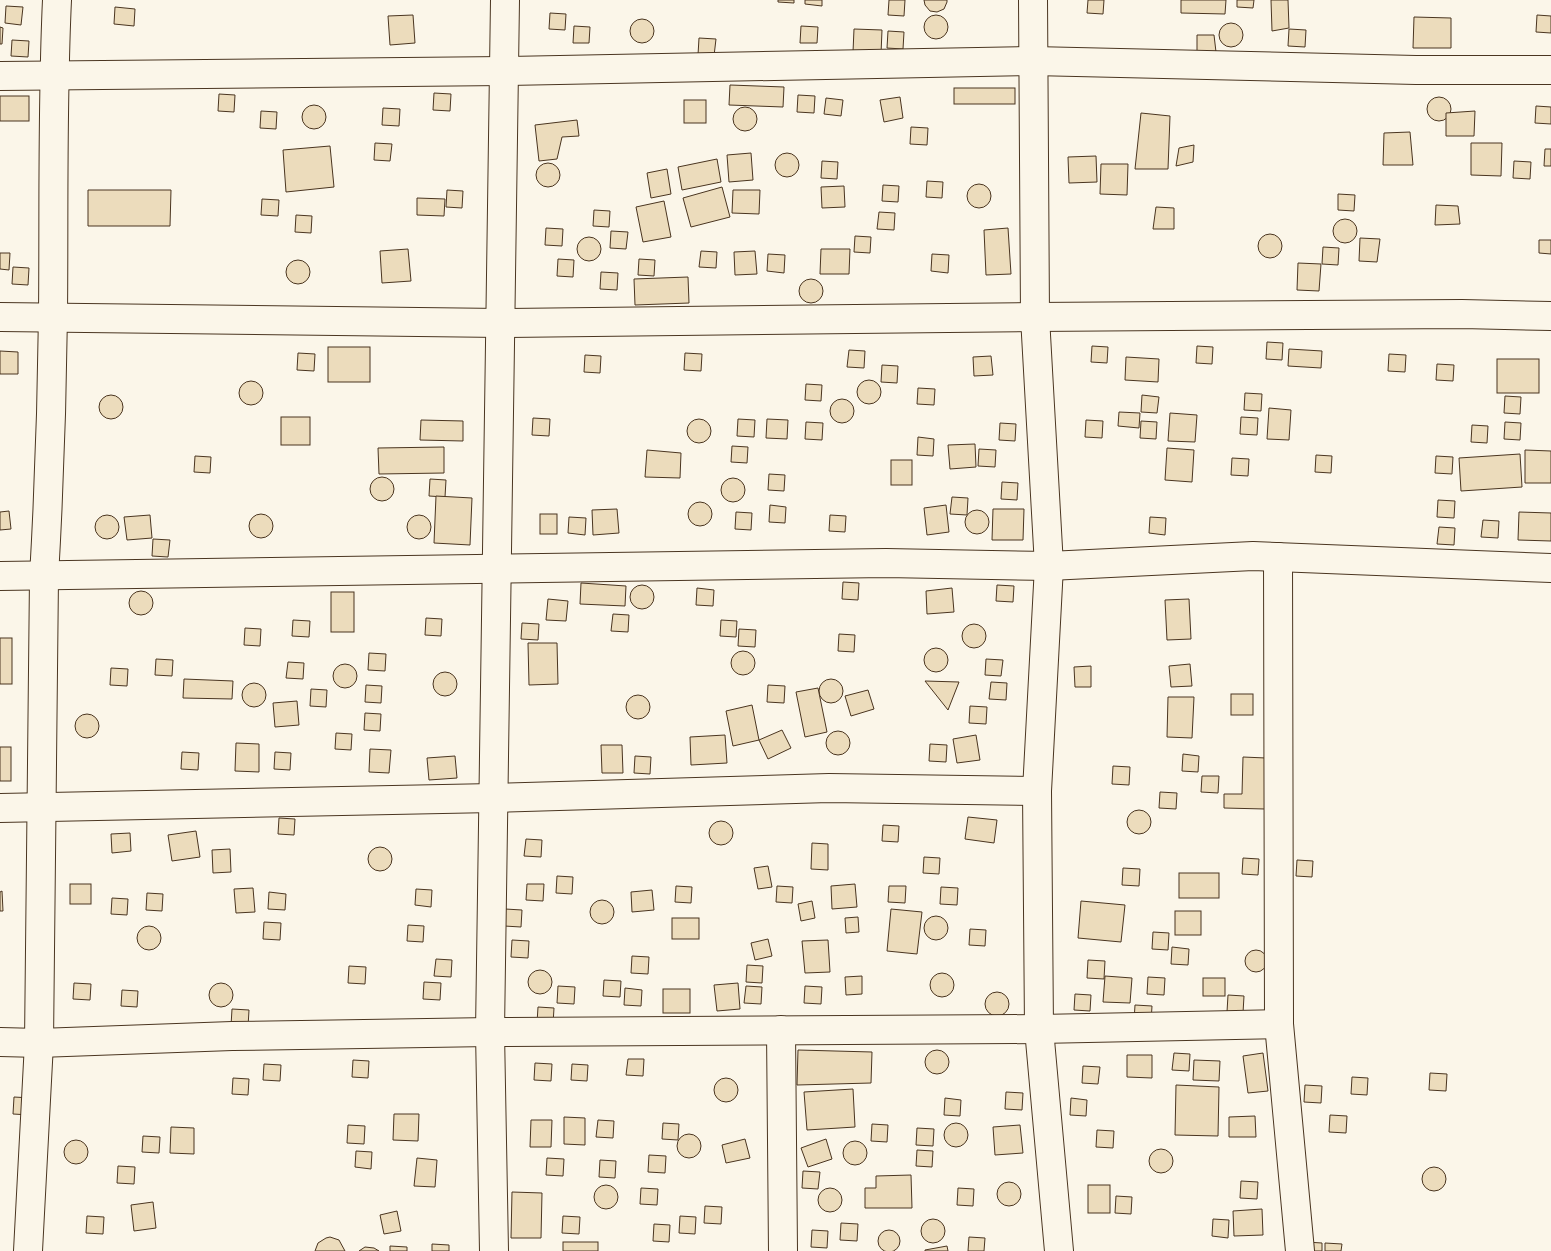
<svg xmlns="http://www.w3.org/2000/svg" width="1551" height="1251" font-family="Manrope,sans-serif">
<style>
.building{fill:#ecdcbc;stroke:#4a3520}
.lines{fill:none;stroke-linecap:round;stroke-linejoin:round}
.minor-casing{stroke:#4a3520;stroke-width:30}
.minor{stroke:#fbf6e9;stroke-width:28}
</style>
<rect width="100%" height="100%" fill="#fbf6e9"/>
<!-- building -->
<g class="building">
<polygon points="778,0 794,0 794,3 778,2"/>
<polygon points="805,0 822,0 822,6 805,4"/>
<polygon points="889,0 905,0 904,16 888,15"/>
<polygon points="924,0 947,0 947,2 944,9 937,12 930,11 925,5"/>
<polygon points="1088,0 1104,0 1103,14 1087,13"/>
<polygon points="1181,0 1226,0 1225,14 1181,13"/>
<polygon points="1237,0 1254,0 1253,8 1237,7"/>
<polygon points="1271,0 1288,0 1289,28 1272,31"/>
<polygon points="6,6 23,7 21,25 5,23"/>
<polygon points="115,7 135,9 134,26 114,24"/>
<polygon points="550,13 566,14 565,30 549,29"/>
<polygon points="413,15 415,43 390,45 388,16"/>
<polygon points="1537,15 1551,16 1551,33 1536,32"/>
<circle cx="936" cy="27" r="12"/>
<polygon points="1414,17 1451,18 1451,48 1413,48"/>
<circle cx="642" cy="31" r="12"/>
<circle cx="1231" cy="35" r="12"/>
<polygon points="574,26 590,27 589,43 573,43"/>
<polygon points="801,26 818,27 817,43 800,43"/>
<polygon points="0,27 3,28 2,44 0,44"/>
<polygon points="854,29 882,30 881,54 853,52"/>
<polygon points="1289,29 1306,30 1305,47 1288,46"/>
<polygon points="888,31 904,32 903,49 887,48"/>
<polygon points="1197,35 1214,35 1216,52 1197,53"/>
<polygon points="699,38 716,39 714,56 698,55"/>
<polygon points="12,40 29,41 28,57 11,56"/>
<polygon points="730,85 784,87 783,107 729,105"/>
<rect x="954" y="88" width="61" height="16"/>
<polygon points="434,93 451,94 450,111 433,110"/>
<polygon points="219,94 235,95 234,112 218,111"/>
<polygon points="798,95 815,96 814,113 797,112"/>
<rect x="0" y="96" width="29" height="25"/>
<polygon points="900,97 903,118 884,122 880,100"/>
<circle cx="1439" cy="109" r="12"/>
<polygon points="826,98 843,100 841,116 824,114"/>
<rect x="684" y="100" width="22" height="23"/>
<circle cx="314" cy="117" r="12"/>
<polygon points="1536,106 1551,107 1551,124 1535,123"/>
<circle cx="745" cy="119" r="12"/>
<polygon points="383,108 400,109 399,126 382,125"/>
<polygon points="261,111 277,112 276,129 260,128"/>
<polygon points="1475,111 1474,136 1446,136 1446,113"/>
<polygon points="1141,113 1170,116 1168,169 1135,169"/>
<polygon points="577,120 579,136 562,137 557,159 539,161 535,125"/>
<polygon points="911,127 928,128 927,145 910,144"/>
<polygon points="1410,132 1413,165 1383,165 1384,133"/>
<polygon points="375,143 392,144 390,161 374,160"/>
<polygon points="1471,143 1502,143 1501,176 1471,175"/>
<polygon points="1194,145 1193,162 1176,166 1179,148"/>
<polygon points="330,146 334,187 286,192 283,150"/>
<polygon points="1545,149 1551,149 1551,166 1544,166"/>
<polygon points="751,153 753,180 729,182 727,155"/>
<circle cx="787" cy="165" r="12"/>
<polygon points="1096,156 1097,182 1069,183 1068,157"/>
<polygon points="717,159 721,182 682,190 678,167"/>
<polygon points="822,161 838,162 837,179 821,178"/>
<polygon points="1514,161 1531,162 1530,179 1513,178"/>
<circle cx="548" cy="175" r="12"/>
<polygon points="1101,164 1128,164 1127,195 1100,194"/>
<polygon points="667,169 671,194 651,198 647,173"/>
<polygon points="927,181 943,182 942,198 926,197"/>
<circle cx="979" cy="196" r="12"/>
<polygon points="883,185 899,186 898,202 882,201"/>
<polygon points="844,186 845,207 822,208 821,187"/>
<polygon points="722,187 730,217 691,227 683,198"/>
<polygon points="88,190 171,190 170,226 88,226"/>
<polygon points="447,190 463,191 462,208 446,207"/>
<polygon points="733,190 760,190 759,214 732,213"/>
<polygon points="1338,194 1355,195 1354,211 1338,210"/>
<polygon points="417,198 445,199 444,216 417,215"/>
<polygon points="262,199 279,200 278,216 261,215"/>
<polygon points="664,201 671,237 643,242 636,207"/>
<polygon points="1436,205 1458,206 1460,224 1435,225"/>
<polygon points="1156,207 1174,208 1174,229 1153,229"/>
<polygon points="594,210 610,211 609,227 593,226"/>
<polygon points="879,212 895,213 894,230 877,229"/>
<polygon points="296,215 312,216 311,233 295,232"/>
<circle cx="1345" cy="231" r="12"/>
<polygon points="546,228 563,229 562,246 545,245"/>
<polygon points="1008,228 1011,274 986,275 984,230"/>
<polygon points="611,231 628,232 626,249 610,248"/>
<circle cx="1270" cy="246" r="12"/>
<polygon points="855,236 871,237 870,253 854,252"/>
<circle cx="589" cy="249" r="12"/>
<polygon points="1360,238 1380,239 1377,262 1359,261"/>
<polygon points="1539,240 1551,240 1551,254 1539,253"/>
<polygon points="1323,247 1339,248 1338,265 1322,264"/>
<polygon points="408,249 411,281 382,283 380,251"/>
<polygon points="821,249 850,249 849,274 820,274"/>
<polygon points="701,251 717,252 716,268 699,267"/>
<polygon points="755,251 757,274 735,275 734,252"/>
<polygon points="0,253 10,253 9,270 0,269"/>
<polygon points="768,254 785,255 784,273 767,271"/>
<polygon points="932,254 949,255 948,273 931,271"/>
<polygon points="558,259 574,260 573,277 557,276"/>
<polygon points="639,259 655,260 654,276 638,275"/>
<circle cx="298" cy="272" r="12"/>
<polygon points="1298,263 1321,264 1319,291 1297,290"/>
<polygon points="13,267 29,268 28,285 12,284"/>
<polygon points="601,272 618,273 617,290 600,289"/>
<polygon points="688,277 689,303 635,305 634,279"/>
<circle cx="811" cy="291" r="12"/>
<polygon points="1267,342 1283,343 1282,360 1266,359"/>
<polygon points="1092,346 1108,347 1107,363 1091,362"/>
<polygon points="1197,346 1213,347 1212,364 1196,363"/>
<rect x="328" y="347" width="42" height="35"/>
<polygon points="1289,349 1322,351 1321,368 1288,366"/>
<polygon points="849,350 865,351 864,368 847,367"/>
<polygon points="0,351 18,352 18,374 0,374"/>
<polygon points="298,353 315,354 314,371 297,370"/>
<polygon points="685,353 702,354 701,371 684,370"/>
<polygon points="1389,354 1406,355 1405,372 1388,371"/>
<polygon points="585,355 601,356 600,373 584,372"/>
<polygon points="991,356 993,375 974,376 973,357"/>
<polygon points="1126,357 1159,359 1158,382 1125,380"/>
<rect x="1497" y="359" width="42" height="34"/>
<polygon points="1437,364 1454,365 1453,381 1436,380"/>
<polygon points="882,365 898,366 897,383 881,382"/>
<circle cx="869" cy="392" r="12"/>
<circle cx="251" cy="393" r="12"/>
<polygon points="806,384 822,385 821,401 805,400"/>
<polygon points="918,388 935,389 934,405 917,404"/>
<polygon points="1245,393 1262,394 1261,411 1244,410"/>
<polygon points="1142,395 1159,397 1157,413 1141,412"/>
<circle cx="111" cy="407" r="12"/>
<polygon points="1505,396 1521,397 1520,414 1504,413"/>
<circle cx="842" cy="411" r="12"/>
<polygon points="1269,408 1291,410 1289,440 1267,439"/>
<polygon points="1119,412 1140,413 1139,428 1118,426"/>
<polygon points="1170,413 1197,415 1195,442 1168,441"/>
<rect x="281" y="417" width="29" height="28"/>
<polygon points="1241,417 1258,418 1257,435 1240,434"/>
<polygon points="533,418 550,419 549,436 532,435"/>
<polygon points="738,419 755,420 754,437 737,436"/>
<polygon points="767,419 788,420 787,439 766,438"/>
<circle cx="699" cy="431" r="12"/>
<polygon points="421,420 463,421 463,441 420,440"/>
<polygon points="1086,420 1103,421 1102,438 1085,437"/>
<polygon points="1141,421 1157,422 1156,439 1140,438"/>
<polygon points="806,422 823,423 822,440 805,439"/>
<polygon points="1505,422 1521,423 1520,440 1504,439"/>
<polygon points="1000,423 1016,424 1015,441 999,440"/>
<polygon points="1472,425 1488,426 1487,443 1471,442"/>
<polygon points="918,437 934,439 933,456 917,455"/>
<polygon points="975,444 976,467 950,469 948,445"/>
<polygon points="732,446 748,447 747,463 731,462"/>
<polygon points="444,447 444,473 379,474 378,448"/>
<polygon points="1167,448 1194,450 1192,482 1165,480"/>
<polygon points="979,449 996,450 995,467 978,466"/>
<polygon points="647,450 681,453 680,478 645,477"/>
<polygon points="1525,450 1551,451 1551,483 1525,483"/>
<polygon points="1520,454 1522,487 1461,491 1459,458"/>
<polygon points="1316,455 1332,456 1331,473 1315,472"/>
<polygon points="195,456 211,457 210,473 194,472"/>
<polygon points="1436,456 1453,457 1452,474 1435,473"/>
<polygon points="1232,458 1249,459 1248,476 1231,475"/>
<rect x="891" y="460" width="21" height="25"/>
<polygon points="769,474 785,475 784,491 768,490"/>
<circle cx="382" cy="489" r="12"/>
<circle cx="733" cy="490" r="12"/>
<polygon points="430,479 446,480 445,497 429,496"/>
<polygon points="1002,482 1018,483 1017,500 1001,499"/>
<polygon points="436,496 472,498 470,545 434,543"/>
<polygon points="952,497 968,498 967,515 950,514"/>
<polygon points="1438,500 1455,501 1454,518 1437,517"/>
<circle cx="700" cy="514" r="12"/>
<polygon points="770,505 786,507 785,523 769,522"/>
<polygon points="946,505 949,532 927,535 924,508"/>
<polygon points="617,509 619,533 593,535 592,510"/>
<polygon points="993,509 1024,509 1023,540 992,540"/>
<circle cx="977" cy="522" r="12"/>
<polygon points="9,511 11,529 0,530 0,512"/>
<polygon points="736,512 752,513 751,530 735,529"/>
<polygon points="1519,512 1551,513 1551,541 1518,540"/>
<rect x="540" y="514" width="17" height="20"/>
<circle cx="261" cy="526" r="12"/>
<polygon points="150,515 152,538 127,540 124,517"/>
<polygon points="830,515 846,516 845,532 829,531"/>
<circle cx="107" cy="527" r="12"/>
<circle cx="419" cy="527" r="12"/>
<polygon points="569,517 586,518 585,535 568,533"/>
<polygon points="1150,517 1166,518 1165,535 1149,533"/>
<polygon points="1483,520 1499,521 1498,538 1481,537"/>
<polygon points="1439,527 1455,528 1454,545 1437,544"/>
<polygon points="153,539 170,540 168,557 152,556"/>
<polygon points="843,582 859,583 858,600 842,599"/>
<polygon points="581,583 626,586 625,606 580,604"/>
<polygon points="997,585 1014,586 1013,602 996,601"/>
<circle cx="642" cy="597" r="12"/>
<polygon points="697,588 714,590 713,606 696,605"/>
<polygon points="952,588 954,612 927,614 926,591"/>
<circle cx="141" cy="603" r="12"/>
<rect x="331" y="592" width="23" height="40"/>
<polygon points="548,599 568,601 566,621 546,620"/>
<polygon points="1189,599 1191,639 1167,640 1165,600"/>
<polygon points="613,614 629,615 628,632 611,631"/>
<polygon points="426,618 442,619 441,636 425,635"/>
<polygon points="293,620 310,621 309,637 292,636"/>
<polygon points="721,620 737,621 736,637 720,636"/>
<polygon points="522,623 539,624 538,640 521,639"/>
<circle cx="974" cy="636" r="12"/>
<polygon points="245,628 261,629 260,646 244,645"/>
<polygon points="739,629 756,630 755,647 738,646"/>
<polygon points="839,634 855,635 854,652 838,651"/>
<rect x="0" y="638" width="12" height="46"/>
<polygon points="528,643 557,643 558,684 529,685"/>
<circle cx="936" cy="660" r="12"/>
<circle cx="743" cy="663" r="12"/>
<polygon points="369,653 386,654 385,671 368,670"/>
<polygon points="156,659 173,660 172,676 155,675"/>
<polygon points="986,659 1003,660 1001,676 985,675"/>
<polygon points="288,662 304,663 303,679 286,678"/>
<polygon points="1190,664 1192,686 1171,687 1169,666"/>
<circle cx="345" cy="676" r="12"/>
<polygon points="1091,666 1091,687 1075,687 1074,667"/>
<polygon points="111,668 128,669 127,686 110,685"/>
<circle cx="445" cy="684" r="12"/>
<polygon points="184,679 233,681 232,699 183,698"/>
<circle cx="831" cy="691" r="12"/>
<polygon points="925,681 959,682 948,710"/>
<polygon points="991,682 1007,683 1006,700 989,699"/>
<circle cx="254" cy="695" r="12"/>
<polygon points="366,685 382,686 381,703 365,702"/>
<polygon points="768,685 785,686 784,703 767,702"/>
<polygon points="818,688 827,732 805,737 796,692"/>
<polygon points="311,689 327,690 326,707 310,706"/>
<polygon points="868,690 874,709 851,716 845,696"/>
<rect x="1231" y="694" width="22" height="21"/>
<circle cx="638" cy="707" r="12"/>
<polygon points="1168,697 1194,697 1192,738 1167,737"/>
<polygon points="297,701 299,725 275,727 273,703"/>
<polygon points="752,705 759,740 733,746 726,711"/>
<polygon points="970,706 987,707 986,724 969,723"/>
<polygon points="365,713 381,714 380,731 364,730"/>
<circle cx="87" cy="726" r="12"/>
<polygon points="782,730 791,748 768,759 759,740"/>
<circle cx="838" cy="743" r="12"/>
<polygon points="336,733 352,734 351,750 335,749"/>
<polygon points="725,735 727,763 691,765 690,737"/>
<polygon points="976,735 980,760 957,763 953,739"/>
<polygon points="236,743 259,744 259,772 235,771"/>
<polygon points="930,744 947,745 946,762 929,761"/>
<polygon points="601,745 622,745 623,773 602,773"/>
<rect x="0" y="747" width="11" height="34"/>
<polygon points="370,749 391,750 389,773 369,772"/>
<polygon points="182,752 199,753 198,770 181,769"/>
<polygon points="275,752 291,753 290,770 274,769"/>
<polygon points="1183,754 1199,756 1198,772 1182,771"/>
<polygon points="455,756 457,778 429,780 427,758"/>
<polygon points="635,756 651,757 650,774 634,773"/>
<polygon points="1243,757 1266,758 1265,809 1224,808 1224,794 1242,794"/>
<polygon points="1113,766 1130,767 1129,785 1112,784"/>
<polygon points="1202,776 1219,776 1218,793 1201,792"/>
<polygon points="1160,792 1177,793 1176,809 1159,808"/>
<circle cx="1139" cy="822" r="12"/>
<polygon points="968,817 997,820 994,843 965,839"/>
<polygon points="279,818 295,819 294,835 278,834"/>
<circle cx="721" cy="833" r="12"/>
<polygon points="883,825 899,826 898,842 882,841"/>
<polygon points="196,831 200,857 172,861 168,835"/>
<polygon points="130,833 131,851 112,853 111,834"/>
<polygon points="526,839 542,840 541,857 524,856"/>
<polygon points="812,843 828,844 828,870 811,869"/>
<circle cx="380" cy="859" r="12"/>
<polygon points="230,849 231,872 213,873 212,850"/>
<polygon points="924,857 940,858 939,874 923,873"/>
<polygon points="1243,858 1259,859 1258,875 1242,874"/>
<polygon points="1297,860 1313,861 1312,877 1296,876"/>
<polygon points="768,866 772,887 758,889 754,868"/>
<polygon points="1123,868 1140,869 1139,886 1122,885"/>
<rect x="1179" y="873" width="40" height="25"/>
<polygon points="557,876 573,877 572,894 556,893"/>
<rect x="70" y="884" width="21" height="20"/>
<polygon points="527,884 544,884 543,901 526,900"/>
<polygon points="855,884 857,907 832,909 831,886"/>
<polygon points="676,886 692,887 691,903 675,902"/>
<polygon points="777,886 793,887 792,903 776,902"/>
<polygon points="889,886 906,886 905,903 888,902"/>
<polygon points="941,887 958,888 957,905 940,904"/>
<polygon points="253,888 255,912 236,913 234,889"/>
<polygon points="416,889 432,890 431,907 415,905"/>
<polygon points="652,890 654,910 632,912 631,892"/>
<polygon points="2,891 3,911 0,911 0,892"/>
<polygon points="269,892 286,894 285,910 268,909"/>
<polygon points="147,893 163,894 162,911 146,910"/>
<polygon points="112,898 128,899 127,915 111,914"/>
<circle cx="602" cy="912" r="12"/>
<polygon points="812,901 815,918 801,921 798,904"/>
<polygon points="1081,901 1125,905 1121,942 1078,938"/>
<polygon points="505,909 522,910 521,927 504,926"/>
<polygon points="891,909 922,912 917,954 887,951"/>
<rect x="1175" y="911" width="26" height="24"/>
<circle cx="936" cy="928" r="12"/>
<polygon points="858,917 859,932 846,933 845,918"/>
<rect x="672" y="918" width="27" height="21"/>
<polygon points="264,922 281,923 280,940 263,939"/>
<polygon points="408,925 424,926 423,942 407,941"/>
<circle cx="149" cy="938" r="12"/>
<polygon points="970,929 986,930 985,946 969,945"/>
<polygon points="1153,932 1169,933 1168,950 1152,949"/>
<polygon points="768,939 772,956 755,960 751,943"/>
<polygon points="512,940 529,941 528,958 511,957"/>
<polygon points="828,940 830,972 805,973 802,941"/>
<polygon points="1172,947 1189,949 1188,965 1171,964"/>
<circle cx="1256" cy="961" r="11"/>
<polygon points="632,956 649,957 648,974 631,973"/>
<polygon points="436,959 452,960 451,977 434,976"/>
<polygon points="1088,960 1105,961 1104,979 1087,978"/>
<polygon points="747,965 763,966 762,983 746,982"/>
<polygon points="349,966 366,967 365,984 348,983"/>
<circle cx="540" cy="982" r="12"/>
<circle cx="942" cy="985" r="12"/>
<polygon points="862,976 862,994 846,995 845,977"/>
<polygon points="1105,976 1132,978 1130,1003 1103,1002"/>
<polygon points="1148,977 1165,978 1164,995 1147,994"/>
<rect x="1203" y="978" width="22" height="18"/>
<polygon points="604,980 621,981 620,997 603,996"/>
<polygon points="424,982 441,983 440,1000 423,999"/>
<polygon points="74,983 91,984 90,1000 73,999"/>
<polygon points="738,983 740,1009 717,1011 714,985"/>
<circle cx="221" cy="995" r="12"/>
<polygon points="558,986 575,987 574,1004 557,1003"/>
<polygon points="746,986 762,987 761,1004 744,1003"/>
<polygon points="805,986 822,987 821,1004 804,1003"/>
<polygon points="625,988 642,990 641,1006 624,1005"/>
<rect x="663" y="989" width="27" height="24"/>
<polygon points="122,990 138,991 137,1007 121,1006"/>
<circle cx="997" cy="1004" r="12"/>
<polygon points="1075,994 1091,995 1090,1011 1074,1010"/>
<polygon points="1228,995 1244,996 1243,1013 1227,1012"/>
<polygon points="1135,1005 1152,1006 1151,1022 1134,1021"/>
<polygon points="538,1007 554,1008 553,1024 537,1023"/>
<polygon points="232,1009 249,1010 248,1027 231,1026"/>
<polygon points="798,1050 872,1052 871,1083 797,1085"/>
<circle cx="937" cy="1062" r="12"/>
<polygon points="1174,1053 1190,1054 1189,1071 1172,1070"/>
<polygon points="1263,1053 1268,1091 1248,1093 1243,1056"/>
<polygon points="1127,1055 1152,1055 1152,1078 1127,1077"/>
<polygon points="628,1059 644,1059 643,1076 626,1075"/>
<polygon points="353,1060 369,1061 368,1078 352,1077"/>
<polygon points="1194,1060 1220,1061 1219,1081 1193,1080"/>
<polygon points="535,1063 552,1064 551,1081 534,1080"/>
<polygon points="264,1064 281,1065 280,1081 263,1080"/>
<polygon points="572,1064 588,1065 587,1081 571,1080"/>
<polygon points="1083,1066 1100,1067 1098,1084 1082,1083"/>
<polygon points="1430,1073 1447,1074 1446,1091 1429,1090"/>
<polygon points="1352,1077 1368,1078 1367,1095 1351,1094"/>
<polygon points="233,1078 249,1079 248,1095 232,1094"/>
<circle cx="726" cy="1090" r="12"/>
<polygon points="1176,1085 1219,1087 1218,1136 1175,1135"/>
<polygon points="1305,1085 1322,1086 1321,1103 1304,1102"/>
<polygon points="853,1089 855,1127 807,1130 804,1092"/>
<polygon points="1006,1092 1023,1093 1022,1110 1005,1109"/>
<polygon points="14,1097 31,1098 30,1115 13,1114"/>
<polygon points="945,1098 961,1100 960,1116 944,1115"/>
<polygon points="1071,1098 1087,1100 1086,1116 1070,1115"/>
<polygon points="394,1114 419,1114 418,1141 393,1140"/>
<polygon points="1330,1115 1347,1116 1346,1133 1329,1132"/>
<polygon points="1255,1116 1256,1137 1229,1137 1229,1117"/>
<polygon points="564,1117 585,1118 585,1145 564,1144"/>
<polygon points="531,1120 552,1120 551,1147 530,1147"/>
<polygon points="598,1120 614,1121 613,1138 596,1137"/>
<polygon points="663,1123 679,1124 678,1140 662,1139"/>
<circle cx="956" cy="1135" r="12"/>
<polygon points="872,1124 888,1125 887,1142 871,1141"/>
<polygon points="348,1125 365,1126 364,1144 347,1143"/>
<polygon points="1020,1125 1023,1153 995,1155 993,1127"/>
<polygon points="171,1127 194,1128 194,1154 170,1153"/>
<polygon points="917,1128 934,1129 933,1146 916,1145"/>
<polygon points="1097,1130 1114,1131 1113,1148 1096,1147"/>
<circle cx="689" cy="1146" r="12"/>
<polygon points="143,1136 160,1137 159,1153 142,1152"/>
<polygon points="745,1139 750,1158 726,1163 722,1145"/>
<polygon points="826,1139 832,1159 808,1167 801,1148"/>
<circle cx="76" cy="1152" r="12"/>
<circle cx="855" cy="1153" r="12"/>
<circle cx="1161" cy="1161" r="12"/>
<polygon points="917,1150 933,1151 932,1167 916,1166"/>
<polygon points="356,1151 372,1152 371,1169 355,1167"/>
<polygon points="649,1155 666,1156 665,1173 648,1172"/>
<polygon points="417,1158 437,1160 435,1187 414,1186"/>
<polygon points="547,1158 564,1159 563,1176 546,1175"/>
<polygon points="600,1160 616,1161 615,1178 599,1177"/>
<polygon points="118,1166 135,1167 134,1184 117,1183"/>
<circle cx="1434" cy="1179" r="12"/>
<polygon points="803,1171 820,1172 818,1189 802,1188"/>
<polygon points="911,1175 912,1208 865,1208 865,1188 876,1188 876,1176"/>
<polygon points="1241,1181 1258,1182 1257,1199 1240,1198"/>
<circle cx="1009" cy="1194" r="12"/>
<rect x="1088" y="1185" width="22" height="28"/>
<circle cx="606" cy="1197" r="12"/>
<polygon points="641,1188 658,1189 657,1205 640,1204"/>
<polygon points="958,1188 974,1189 973,1206 957,1205"/>
<circle cx="830" cy="1200" r="12"/>
<polygon points="512,1192 542,1193 541,1238 511,1238"/>
<polygon points="1116,1196 1132,1197 1131,1214 1115,1213"/>
<polygon points="153,1202 156,1228 134,1231 131,1205"/>
<polygon points="705,1206 722,1207 721,1224 704,1223"/>
<polygon points="1262,1209 1263,1235 1234,1236 1233,1211"/>
<polygon points="397,1211 401,1231 384,1234 380,1215"/>
<polygon points="87,1216 104,1217 103,1234 86,1233"/>
<polygon points="563,1216 580,1217 579,1234 562,1233"/>
<polygon points="680,1216 696,1217 695,1234 679,1233"/>
<polygon points="1213,1219 1229,1220 1228,1238 1212,1236"/>
<circle cx="933" cy="1231" r="12"/>
<polygon points="841,1223 858,1224 857,1241 840,1240"/>
<polygon points="654,1224 670,1225 669,1242 653,1241"/>
<circle cx="889" cy="1241" r="11"/>
<polygon points="812,1230 828,1231 827,1248 811,1247"/>
<polygon points="330,1237 339,1240 345,1251 315,1251 318,1243 326,1238"/>
<polygon points="969,1237 985,1238 984,1251 968,1251"/>
<rect x="563" y="1242" width="35" height="9"/>
<polygon points="1306,1242 1322,1243 1322,1251 1305,1251"/>
<polygon points="1325,1243 1342,1244 1341,1251 1325,1251"/>
<polygon points="432,1244 449,1245 449,1251 432,1251"/>
<polygon points="390,1246 407,1247 407,1251 390,1251"/>
<polygon points="947,1246 948,1251 925,1251 925,1250"/>
<polygon points="365,1247 374,1248 379,1251 359,1251"/>
</g>
<g class="lines">
<defs>
<g id="minor">
<polyline points="1033,0 1035,317 1049,566 1037,791 1039,1029 1059,1251"/>
<polyline points="0,76 504,71 1033,61 1416,70 1551,70"/>
<polyline points="0,317 501,323 1035,317 1462,314 1551,316"/>
<polyline points="1278,557 1279,1024 1300,1251"/>
<polyline points="0,576 886,563 1049,566 1253,556 1551,568"/>
<polyline points="0,808 493,798 829,788 1037,791"/>
<polyline points="781,1030 783,1251"/>
<polyline points="0,1042 39,1043 232,1036 490,1032 1039,1029 1279,1024"/>
<path d="M28 1251 39 1043 44 577C49 490 52 402 53 315 54 210 52 105 57 0"/>
<polyline points="494,1251 490,1032 505,0"/>
</g>
</defs>
<!-- minor casing -->
<use href="#minor" class="minor-casing"/>
<!-- minor -->
<use href="#minor" class="minor"/>
</g>
</svg>
